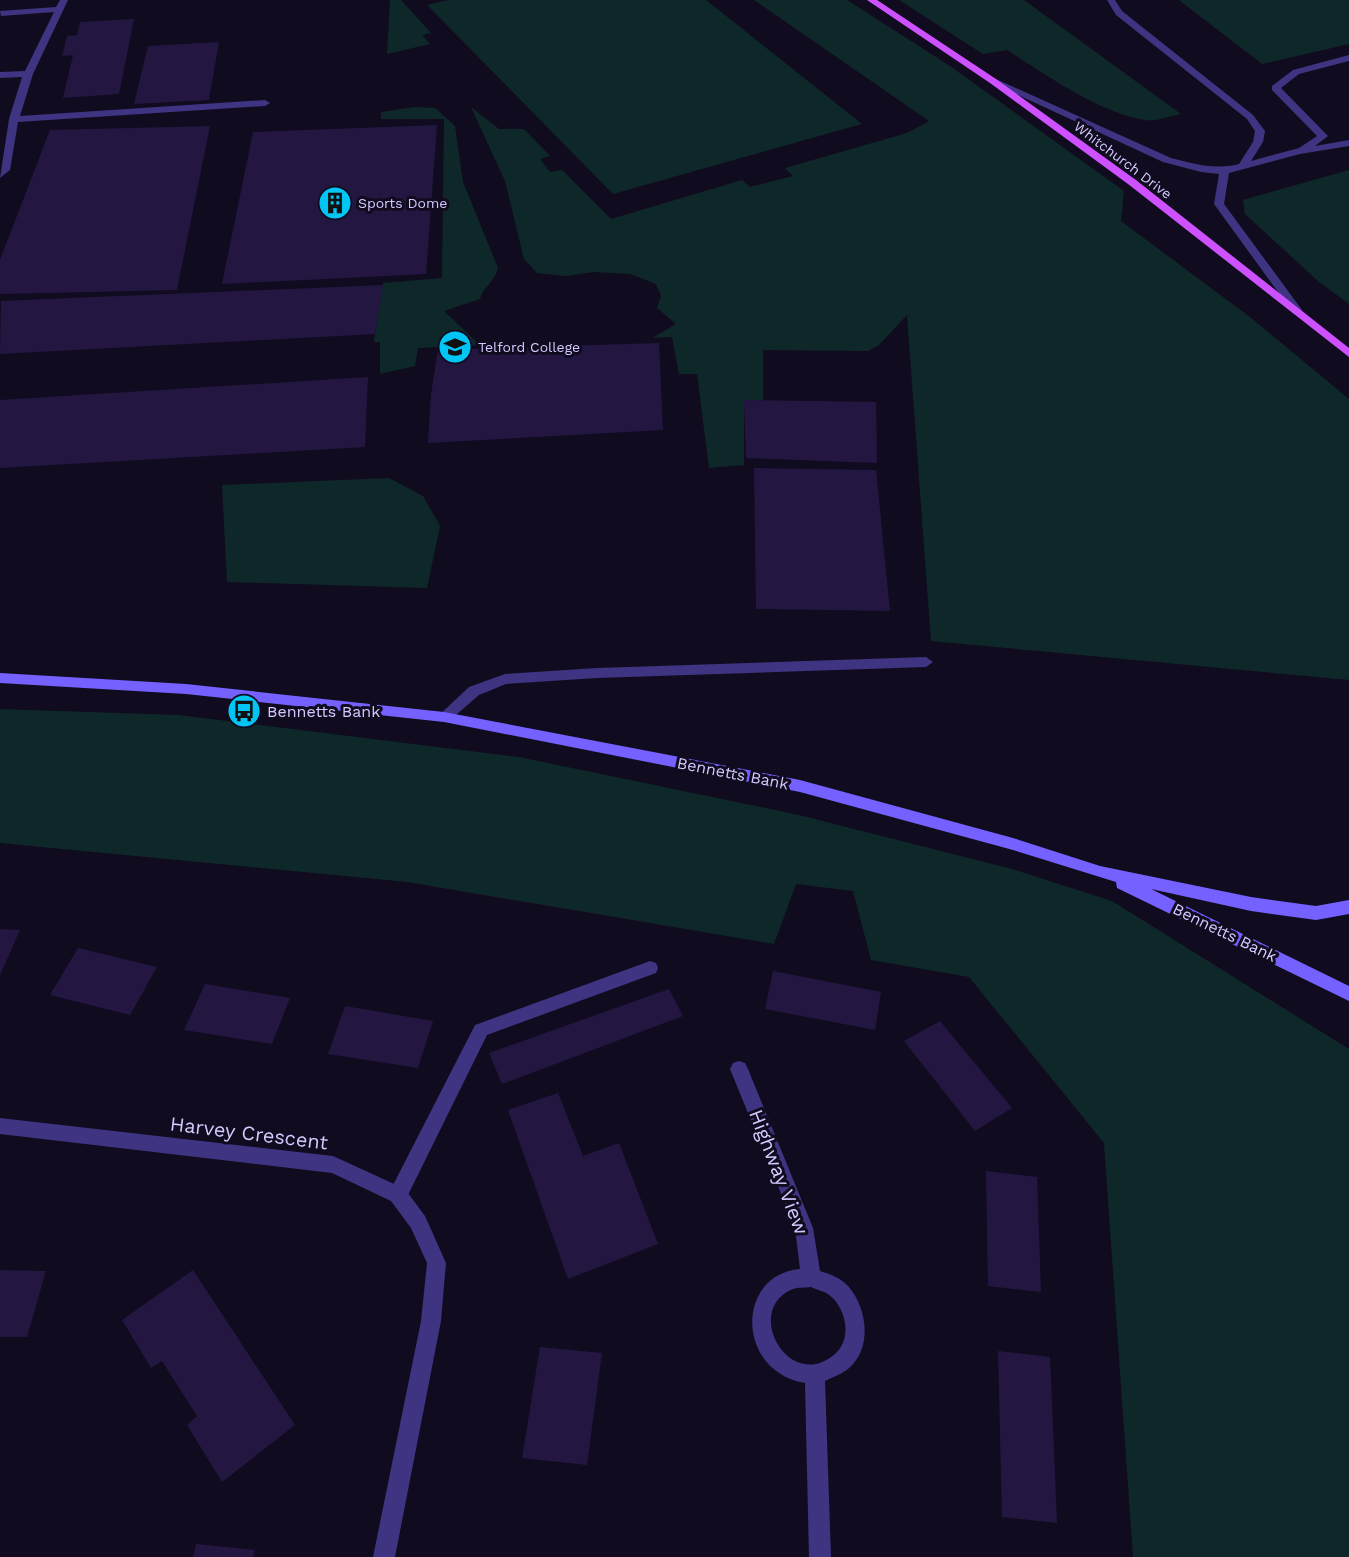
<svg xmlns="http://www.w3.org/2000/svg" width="1349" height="1557" font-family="'Work Sans',sans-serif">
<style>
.green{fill:#0e2829}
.building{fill:#231741}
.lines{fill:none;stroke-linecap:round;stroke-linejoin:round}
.service{fill:#3e3481;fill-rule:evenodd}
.minor{fill:#3e3481;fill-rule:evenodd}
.secondary{fill:#7461ff;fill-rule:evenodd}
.primary{fill:#ce51ff;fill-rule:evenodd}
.labels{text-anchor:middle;stroke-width:6;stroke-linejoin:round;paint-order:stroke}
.far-street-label{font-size:14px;fill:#d5caff;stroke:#110b1f}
.far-poi-label{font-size:14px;fill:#d5caff;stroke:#110b1f;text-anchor:start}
.poi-label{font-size:16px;fill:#d5caff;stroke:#110b1f;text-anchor:start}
.street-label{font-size:16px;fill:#d5caff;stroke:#110b1f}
.near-street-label{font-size:20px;fill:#d5caff;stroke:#110b1f}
</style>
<rect width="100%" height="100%" fill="#110b1f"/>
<!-- green -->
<g class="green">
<polygon points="390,0 401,0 431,33 422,35 430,44 387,54"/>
<polygon points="448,0 706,0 862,124 613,194 427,5"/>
<polygon points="754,0 847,0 950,66 1124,191 1121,221 1250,317 1349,399 1349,680 931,641 907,315 879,345 868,351 763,350 763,400 744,400 744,465 709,468 697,374 679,374 672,337 652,338 676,324 657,308 661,296 656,284 630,274 594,272 566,276 537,273 524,259 505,181 471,107 499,129 524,129 550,156 540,159 550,172 562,170 611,219 742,180 750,187 793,176 785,168 907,133 929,121"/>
<path d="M899 0H1024L1181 114C1171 116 1155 122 1145 120 1097 112 1047 75 1007 50L983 54Z"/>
<polygon points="1179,0 1349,0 1349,44 1262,64"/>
<path d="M414 107 435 108 455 126 463 182 498 268C495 282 483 286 480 299L444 311 480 345 418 348 415 366 380 374V342H374L383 283 442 278 444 119H381V112Z"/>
<polygon points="1349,170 1349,304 1319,282 1245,214 1243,200"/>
<polygon points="389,478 423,496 440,526 427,588 227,582 222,485"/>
<polygon points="0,709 178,715 519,757 799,815 1012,869 1112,901 1349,1049 1349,1557 1133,1557 1104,1143 969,977 871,960 853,891 796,884 774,944 407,882 0,843"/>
</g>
<!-- building -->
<g class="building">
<polygon points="134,19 119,94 63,98 73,55 62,56 67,36 77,35 80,22"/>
<polygon points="219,42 209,100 134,104 148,46"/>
<polygon points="437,125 426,274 222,284 253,132"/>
<polygon points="210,126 177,290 0,294 0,260 50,130"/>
<polygon points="383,285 375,334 0,354 1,301"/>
<polygon points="659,343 663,430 428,443 431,394 438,350"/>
<polygon points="368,377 365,447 0,468 0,400"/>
<polygon points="744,400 876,402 877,463 746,458"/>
<polygon points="754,468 876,470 890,611 756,609"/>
<polygon points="0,929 20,930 0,975"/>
<polygon points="78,948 157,967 130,1015 50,995"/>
<polygon points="773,971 881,992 875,1030 765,1009"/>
<polygon points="205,984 290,998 272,1044 184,1030"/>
<polygon points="669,989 683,1016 502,1084 489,1053"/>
<polygon points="345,1006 433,1021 418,1068 328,1054"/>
<polygon points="940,1021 1012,1108 975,1131 904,1041"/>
<polygon points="558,1093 583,1156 619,1143 658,1244 568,1279 508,1110"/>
<polygon points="986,1171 1037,1177 1041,1292 988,1286"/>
<polygon points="0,1270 46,1271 27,1337 0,1337"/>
<polygon points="193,1270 295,1425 222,1482 187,1425 197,1416 162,1361 151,1368 122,1320"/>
<polygon points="540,1347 602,1353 587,1465 522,1458"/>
<polygon points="998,1351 1050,1357 1057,1523 1002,1517"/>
<polygon points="196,1544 255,1550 253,1557 193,1557"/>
</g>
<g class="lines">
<!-- service -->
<g class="service">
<polygon points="60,0 68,0 33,74 20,116 265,100 270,103 265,106 18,122 10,170 0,178 9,119 22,77 0,78 0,72 25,71 54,12 1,16 0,11 56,7"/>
<path d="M1107 0H1115L1122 11 1253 115 1265 131 1263 142 1251 161 1299 148 1317 136 1272 90V86L1293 70 1349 55V61L1299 74 1281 88 1328 136 1315 146 1349 140V146L1300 154 1229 173 1224 204 1302 310V314H1294L1214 204 1219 174 1201 172 1163 162 988 81 996 79 1171 158C1194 164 1215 170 1239 164L1253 142 1255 131 1247 119 1116 15Z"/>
<polygon points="926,657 933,662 926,667 597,678 506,684 479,695 449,721 439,721 437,717 469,687 505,674 597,668"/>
<polygon points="650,961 656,963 658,968 656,973 487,1035 405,1201 398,1204 391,1201 389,1195 391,1189 475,1025"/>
</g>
<!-- minor -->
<g class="minor">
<path d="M739 1061 745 1063 748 1069 813 1228 820 1271C830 1274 841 1278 848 1286 866 1306 872 1343 853 1364 846 1373 835 1376 825 1381L831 1557H809L805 1383C735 1371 736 1274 800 1269L795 1228 730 1069 733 1063ZM811 1287C817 1290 823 1291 828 1294 846 1307 853 1338 835 1354 789 1394 742 1309 793 1289 798 1287 805 1288 811 1287Z"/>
<polygon points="0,1118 333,1156 405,1189 425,1216 446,1263 441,1321 395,1557 373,1557 421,1321 427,1263 411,1228 391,1201 332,1173 0,1134"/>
</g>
<!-- secondary -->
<polygon class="secondary" points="0,673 186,684 444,712 800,780 1013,838 1100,866 1251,897 1316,906 1349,900 1349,914 1316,920 1251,911 1151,889 1349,986 1349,1001 1117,888 1116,882 1013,850 800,792 444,722 186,694 0,683"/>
<!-- primary -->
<polygon class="primary" points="867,0 877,0 996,79 1136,180 1349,348 1349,357 1128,184 990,83"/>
</g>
<!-- icons -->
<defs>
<symbol id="building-disc" viewBox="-11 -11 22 22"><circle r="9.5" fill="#00c5f5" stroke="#110b1f"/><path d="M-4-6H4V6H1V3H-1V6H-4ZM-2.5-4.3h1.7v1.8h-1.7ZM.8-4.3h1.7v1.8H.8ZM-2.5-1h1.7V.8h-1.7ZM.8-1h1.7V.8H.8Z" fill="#111"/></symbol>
<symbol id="university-disc" viewBox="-11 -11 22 22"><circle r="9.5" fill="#00c5f5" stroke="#110b1f"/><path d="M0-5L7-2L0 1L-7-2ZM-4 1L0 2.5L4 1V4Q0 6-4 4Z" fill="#111"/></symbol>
<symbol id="bus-disc" viewBox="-11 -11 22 22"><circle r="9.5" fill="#00c5f5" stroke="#110b1f"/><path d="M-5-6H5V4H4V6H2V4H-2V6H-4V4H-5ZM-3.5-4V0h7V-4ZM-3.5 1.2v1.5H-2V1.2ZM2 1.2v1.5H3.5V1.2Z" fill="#111"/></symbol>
</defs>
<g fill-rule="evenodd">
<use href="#building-disc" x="316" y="184" width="38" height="38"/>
<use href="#university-disc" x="436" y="328" width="38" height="38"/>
<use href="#bus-disc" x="225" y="692" width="38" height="38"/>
</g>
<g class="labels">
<!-- far-street labels -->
<g class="far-street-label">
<text transform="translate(1123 160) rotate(37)" y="5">Whitchurch Drive</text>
</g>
<!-- far-poi labels -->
<g class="far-poi-label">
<text x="358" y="208">Sports Dome</text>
<text x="478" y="352">Telford College</text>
</g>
<!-- poi labels -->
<g class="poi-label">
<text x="267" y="717">Bennetts Bank</text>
</g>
<!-- street labels -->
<g class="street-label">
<text transform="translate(733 773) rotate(11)" y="6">Bennetts Bank</text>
<text transform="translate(1225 932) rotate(26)" y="6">Bennetts Bank</text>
</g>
<!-- near-street labels -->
<g class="near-street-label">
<text transform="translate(249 1133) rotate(7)" y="7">Harvey Crescent</text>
<text transform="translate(779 1172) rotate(69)" y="7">Highway View</text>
</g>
</g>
</svg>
